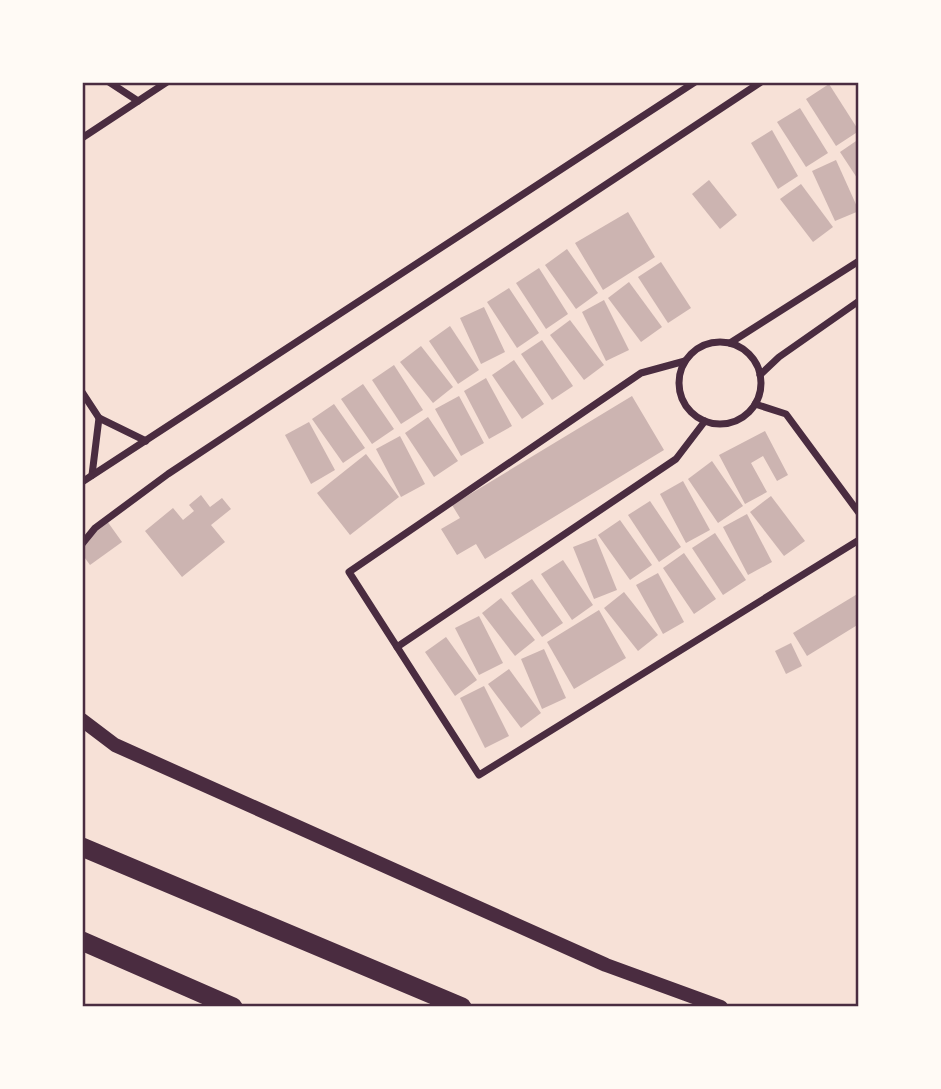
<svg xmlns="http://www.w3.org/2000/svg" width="941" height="1089" font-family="Montserrat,sans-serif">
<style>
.building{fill:#ccb4b1}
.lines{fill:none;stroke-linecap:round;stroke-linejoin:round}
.minor{stroke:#4a2c40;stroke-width:7}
.secondary{stroke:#4a2c40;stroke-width:14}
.motorway{stroke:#4a2c40;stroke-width:19}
.neatline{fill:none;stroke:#4a2c40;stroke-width:2.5}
</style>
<rect width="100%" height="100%" fill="#f7e1d7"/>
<!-- building -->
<g class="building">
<polygon points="829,84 859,131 836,146 806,99"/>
<polygon points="800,108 828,153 806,167 777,122"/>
<polygon points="772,130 798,176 778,189 751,143"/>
<polygon points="859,139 859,181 840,152"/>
<polygon points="836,160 859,211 835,221 812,171"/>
<polygon points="709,180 737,215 720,229 692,194"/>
<polygon points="801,184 833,227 813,242 780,199"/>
<polygon points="628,212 655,257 603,290 575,243"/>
<polygon points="567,249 598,293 576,309 545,265"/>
<polygon points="661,262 691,308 668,323 638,277"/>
<polygon points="539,268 568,314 546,329 516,283"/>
<polygon points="629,282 662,327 641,342 608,298"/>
<polygon points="509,288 539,333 517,348 487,302"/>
<polygon points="604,300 629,350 606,361 582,312"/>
<polygon points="484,307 505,352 481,364 460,318"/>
<polygon points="570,320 604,365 584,380 550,335"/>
<polygon points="450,326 479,370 458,384 429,341"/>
<polygon points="542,340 573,386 552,400 521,354"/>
<polygon points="421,346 453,387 433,403 400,362"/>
<polygon points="514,360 544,404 522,419 492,375"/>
<polygon points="394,365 423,410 401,424 372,380"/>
<polygon points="486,378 512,426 489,439 464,391"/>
<polygon points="363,384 394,429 372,444 341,399"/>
<polygon points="459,396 484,443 461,456 435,409"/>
<polygon points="632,396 664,450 485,559 476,544 457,555 441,529 460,518 452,505"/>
<polygon points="334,404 365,448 343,463 312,419"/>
<polygon points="428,417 458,461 434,477 405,433"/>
<polygon points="309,422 335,470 311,484 285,435"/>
<polygon points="765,431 788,475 777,481 763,456 751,463 767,492 745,504 719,455"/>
<polygon points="400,436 425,484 401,497 376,449"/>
<polygon points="366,454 399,497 350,535 317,493"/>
<polygon points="712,461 743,506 718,523 688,479"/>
<polygon points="683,481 710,530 686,543 660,494"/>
<polygon points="201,495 210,507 222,498 231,509 211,525 225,542 182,577 145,531 173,508 183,520 194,511 189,505"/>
<polygon points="771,496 805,541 784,556 750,512"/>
<polygon points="650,501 681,547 659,562 628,515"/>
<polygon points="747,514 772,562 748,575 723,527"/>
<polygon points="620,520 652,565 630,580 598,535"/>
<polygon points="107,521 122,542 90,565 82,554 82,539"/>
<polygon points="715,533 746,580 723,595 692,548"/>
<polygon points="596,538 617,590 594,599 573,547"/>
<polygon points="684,553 716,599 694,614 663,568"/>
<polygon points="563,560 593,605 572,620 541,574"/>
<polygon points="658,573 684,622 663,634 636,585"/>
<polygon points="532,579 563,623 542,637 511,593"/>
<polygon points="624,592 658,635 638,651 604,608"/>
<polygon points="859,593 859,624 807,656 793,633"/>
<polygon points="501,598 535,640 515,656 482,613"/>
<polygon points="599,610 626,658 574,689 547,642"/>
<polygon points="479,616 503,663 479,675 455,628"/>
<polygon points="446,637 477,680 455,696 425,652"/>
<polygon points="791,643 802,666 786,674 775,651"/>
<polygon points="544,649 566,698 542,709 521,659"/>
<polygon points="509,669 541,713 521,728 488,684"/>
<polygon points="484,686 509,736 485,748 460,698"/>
</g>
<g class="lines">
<!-- minor -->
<g class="minor">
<polyline points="109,82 138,101"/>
<polyline points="82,138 167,82"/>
<circle cx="720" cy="383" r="41"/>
<polyline points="730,343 859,261"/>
<polyline points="685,361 641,373 349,572 479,775 859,540"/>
<polyline points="760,375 779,357 859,301"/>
<polyline points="82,392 99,418 146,441"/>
<polyline points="755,404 786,414 859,513"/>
<polyline points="92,475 99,418"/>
<polyline points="82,482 695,82"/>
<polyline points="82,544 95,528 168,474 761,82"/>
<polyline points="397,647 676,459 705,421"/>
</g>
<!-- secondary -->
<polyline class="secondary" points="82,720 115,745 606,965 721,1007"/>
<!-- motorway -->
<g class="motorway">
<polyline points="82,847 462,1007"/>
<polyline points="82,941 233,1007"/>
</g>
</g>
<!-- border -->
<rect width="941" height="1089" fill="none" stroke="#fffaf5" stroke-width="168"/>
<rect x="84" y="84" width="773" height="921" class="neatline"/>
</svg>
